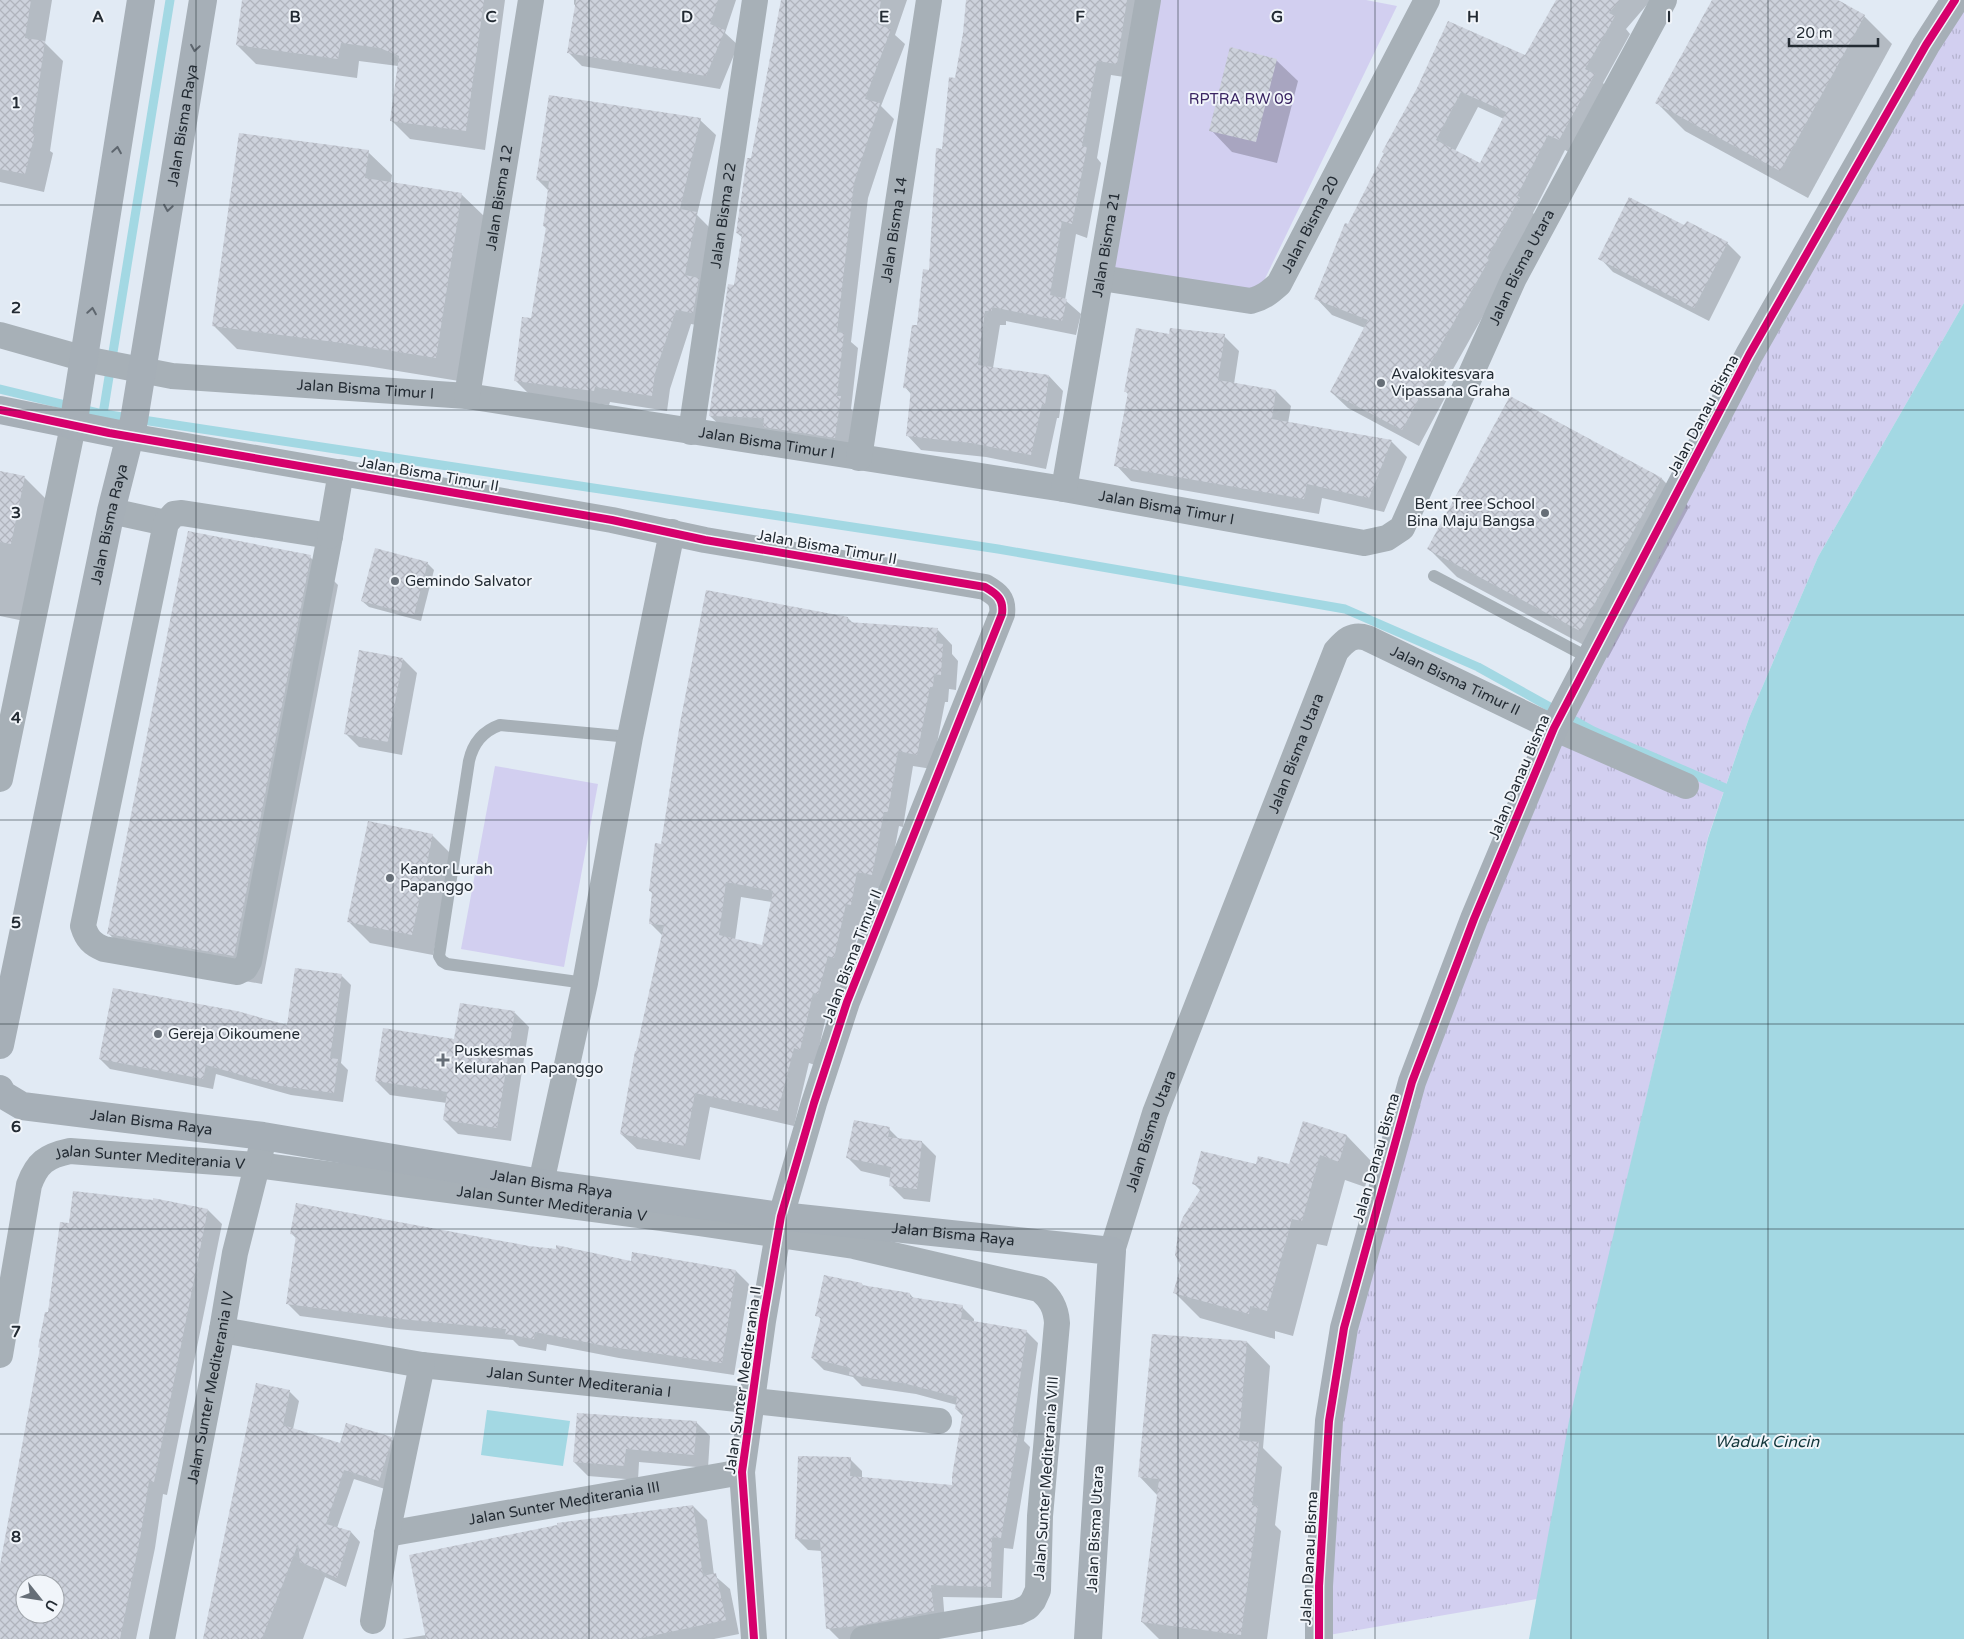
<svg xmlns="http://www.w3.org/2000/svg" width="1964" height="1639" font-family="'Varela Round',sans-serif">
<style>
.grass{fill:url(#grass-tufts)}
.park{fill:#d2cff0}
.water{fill:#a3d8e3}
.shadow{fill:#0003;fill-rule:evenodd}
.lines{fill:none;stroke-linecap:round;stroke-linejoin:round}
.stream{stroke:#a3d8e3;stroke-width:9}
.building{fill:url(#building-cross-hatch);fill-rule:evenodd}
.lane{stroke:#a7b0b7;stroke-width:12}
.street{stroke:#a7b0b7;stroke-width:26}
.secondary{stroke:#a6afb7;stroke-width:28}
.cycleway-casing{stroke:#f1f5fa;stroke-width:11}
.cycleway{stroke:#d6006c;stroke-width:8}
.oneway{stroke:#5e666e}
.grid{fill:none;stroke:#232b33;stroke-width:1;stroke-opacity:0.55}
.poi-dot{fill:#666e77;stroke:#f1f5fa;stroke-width:2}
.labels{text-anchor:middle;stroke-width:4;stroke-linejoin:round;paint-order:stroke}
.park-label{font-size:15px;fill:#3a2562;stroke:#f1f5fa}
.street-label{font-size:15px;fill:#232b33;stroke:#f1f5fa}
.poi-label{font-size:15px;fill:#232b33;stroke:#f1f5fa;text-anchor:start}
.water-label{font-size:16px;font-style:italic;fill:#12363b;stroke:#f1f5fa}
.grid-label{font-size:16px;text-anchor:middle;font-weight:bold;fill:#232b33;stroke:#f1f5fa;stroke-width:4;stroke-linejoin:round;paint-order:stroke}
</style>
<defs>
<pattern id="grass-tufts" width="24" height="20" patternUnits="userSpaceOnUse" patternTransform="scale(1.25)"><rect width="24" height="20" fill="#d2cff0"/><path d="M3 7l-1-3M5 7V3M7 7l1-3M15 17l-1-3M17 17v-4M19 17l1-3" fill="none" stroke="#b4b2ce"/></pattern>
<pattern id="building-cross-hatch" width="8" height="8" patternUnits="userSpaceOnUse" patternTransform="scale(1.25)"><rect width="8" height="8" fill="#cdd2dc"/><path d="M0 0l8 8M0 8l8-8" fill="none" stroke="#b0b4bd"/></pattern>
</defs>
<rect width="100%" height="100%" fill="#e1eaf4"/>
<!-- grass -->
<polygon class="grass" points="1964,0 1964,303 1818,557 1749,718 1708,837 1575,1400 1537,1599 1323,1636 1329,1421 1412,1082 1554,728"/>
<!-- park -->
<g class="park">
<polygon points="1156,0 1366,0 1397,6 1259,291 1114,272"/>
<polygon points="495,766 598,784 564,967 461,949"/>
</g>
<!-- water -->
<g class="water">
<polygon points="1964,303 1964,1639 1529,1639 1569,1421 1708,838 1749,718 1818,557"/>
<polygon points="487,1410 570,1421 563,1466 481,1455"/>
</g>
<!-- shadow -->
<g class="shadow">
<polygon points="0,0 52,0 45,43 63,61 50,151 53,153 44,192 0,182"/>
<polygon points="243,0 505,0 485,150 410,139 391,120 398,66 359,61 357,78 256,64 237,45"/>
<polygon points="574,0 736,0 725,33 738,45 720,89 582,66 568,52 576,7 574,4"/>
<polygon points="782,0 907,0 895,35 905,44 881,106 894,119 868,198 851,342 858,348 851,409 854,412 849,452 725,430 710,416 743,238 737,233"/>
<polygon points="967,0 1144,0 1131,78 1111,75 1097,158 1101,163 1087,238 1076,234 1065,300 1081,314 1076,335 1006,321 1006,325 1000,325 993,368 1049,376 1063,391 1059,418 1057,418 1046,469 986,457 921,450 907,435 911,394 905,387 931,271 943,150 964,33"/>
<path d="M1558 0H1651L1626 29 1630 34 1603 83 1611 92 1576 156 1565 150 1533 213 1535 215 1505 277 1443 387 1448 392 1419 446 1348 408 1331 392 1365 328 1332 315 1316 298 1348 226 1419 89 1526 57ZM1478 107 1504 119 1481 165 1455 151Z"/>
<polygon points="1713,0 1835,0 1864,16 1892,44 1808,198 1685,131 1657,103"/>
<polygon points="1276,60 1298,81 1277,163 1232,152 1211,130"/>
<polygon points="700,120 716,135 697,215 711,229 708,327 691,324 670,389 667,411 610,402 609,405 530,395 515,380 532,320 547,229 544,226 549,191 537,179"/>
<polygon points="368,152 392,175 391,183 461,194 485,217 459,381 367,366 237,349 213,325"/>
<polygon points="1685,227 1727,243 1741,257 1709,321 1613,272 1600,258"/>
<polygon points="1170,335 1224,336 1239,351 1234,384 1276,391 1291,406 1288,423 1392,442 1407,457 1384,512 1322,498 1319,514 1131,481 1116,465 1129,395 1125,391"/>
<polygon points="0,473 24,477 52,505 29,622 0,616"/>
<polygon points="1662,479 1689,507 1608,658 1457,577 1429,549"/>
<polygon points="310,557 338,585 262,984 136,962 109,934"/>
<polygon points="427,563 434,570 421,621 369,607 362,601"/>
<path d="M848 618 853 623 937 629 952 645V654L958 661 956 690 949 689 948 702H945L932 769 913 766 903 827 899 826 887 890 872 887 866 919 861 918 849 972 843 971 834 1009 828 1008 815 1065 809 1063 794 1126 710 1107 700 1160 637 1149 621 1134 663 936 650 923 653 894 650 891 662 845ZM741 897 772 902 763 947 735 940Z"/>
<polygon points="403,659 417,673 402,755 359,747 345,733"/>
<polygon points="432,835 453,856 433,955 370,943 349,922"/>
<polygon points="341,975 351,985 341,1063 348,1070 343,1102 291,1095 216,1074 213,1089 110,1069 100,1059 288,1027"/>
<polygon points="461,1005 515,1013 529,1027 511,1141 458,1134 444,1120 447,1103 390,1095 376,1081 455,1040"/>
<polygon points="1304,1122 1347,1136 1372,1162 1365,1187 1345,1180 1327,1246 1317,1244 1293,1336 1275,1331 1275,1339 1200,1318 1174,1292 1201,1191 1194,1184 1256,1165 1289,1166"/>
<polygon points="889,1129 900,1140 922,1142 936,1156 930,1202 904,1199 890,1185 891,1178 861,1171 847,1157"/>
<path d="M208 1210 222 1224 167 1495 163 1494 155 1548 136 1639H0V1572L49 1314 70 1224ZM25 1584H55V1614H25Z"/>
<polygon points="292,1234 528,1248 632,1262 633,1253 736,1271 749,1284 734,1375 619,1358 547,1344 546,1351 519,1346 513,1340 397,1329 300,1316 288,1304 297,1239"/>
<polygon points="862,1284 864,1287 910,1294 914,1299 962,1307 974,1319 974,1323 1026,1331 1038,1343 1024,1441 1030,1447 1013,1549 1004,1548 1002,1598 943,1597 945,1623 850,1639 839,1639 828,1628 822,1551 808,1550 796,1538 850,1459 862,1471 862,1478 953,1486 963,1416 956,1409 957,1405 916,1394 862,1386 853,1377 824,1370 812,1358 822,1320 817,1315"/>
<polygon points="1247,1342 1270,1366 1263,1448 1282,1467 1275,1525 1281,1531 1267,1639 1159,1639 1142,1622 1158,1496 1139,1476"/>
<polygon points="289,1391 299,1401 293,1429 341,1445 391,1439 401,1448 388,1490 354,1479 337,1528 351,1532 360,1542 346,1587 325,1577 303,1639 207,1639"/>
<polygon points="696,1422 710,1436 708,1468 639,1462 638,1480 588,1476 574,1462"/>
<polygon points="693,1506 707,1520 714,1575 730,1589 739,1634 714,1639 402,1639 426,1635"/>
</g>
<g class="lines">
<!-- stream -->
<g class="stream">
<polyline points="0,389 103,414 998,549 1345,609 1478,667 1593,731 1725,788"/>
<polyline points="103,414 170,0"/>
</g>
</g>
<!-- building -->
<g class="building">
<polygon points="0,0 31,0 25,38 45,41 32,133 35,134 25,174 0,169"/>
<polygon points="242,0 484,0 466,131 390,121 399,56 380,48 341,43 338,59 236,45"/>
<polygon points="576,0 718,0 710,24 725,30 706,76 567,53"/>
<polygon points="781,0 881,0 877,24 891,29 865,99 880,103 854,183 837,332 844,333 837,396 841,396 835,438 763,427 764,418 709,416 728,284 734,285 742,234 736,233 747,158 751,158"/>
<polygon points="966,0 1127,0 1117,64 1097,61 1082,146 1087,147 1072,224 1062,221 1050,295 1067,299 1062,321 992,307 992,311 985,311 978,365 1049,375 1045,405 1042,404 1031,455 971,443 906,436 911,389 903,388 912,325 917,325 923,269 929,270 936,148 942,149 949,77 955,78 963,33"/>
<path d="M1556 0H1620L1609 13 1615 16 1585 69 1595 74 1559 140 1548 135 1517 196 1520 197 1487 258 1489 260 1426 371 1432 374 1402 430 1330 392 1368 320 1314 299 1345 223 1348 224 1384 153 1382 152 1417 88 1448 21 1525 55ZM1461 92 1506 112 1480 163 1436 140Z"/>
<polygon points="1712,0 1838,0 1865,15 1780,171 1655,103"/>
<polygon points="1230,47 1277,59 1256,142 1209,131"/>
<polygon points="549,95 701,118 680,209 697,212 685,275 699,278 693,313 676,310 655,373 652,396 595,387 594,391 514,381 522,317 531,318 546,227 543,226 549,181 536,180"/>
<polygon points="239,133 369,150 365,178 462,193 436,358 342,343 212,326"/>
<polygon points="1629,197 1684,225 1687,221 1728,242 1694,308 1598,259"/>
<polygon points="1136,328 1169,334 1170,328 1225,334 1218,380 1276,390 1272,419 1392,440 1369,498 1307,484 1304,499 1114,466 1128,392 1124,392"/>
<polygon points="1510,396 1662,478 1580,631 1427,549"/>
<polygon points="0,471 25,476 11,544 0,542"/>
<polygon points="188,531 311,555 234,956 107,934"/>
<polygon points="375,548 428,562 414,615 361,601"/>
<path d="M706 590 848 617 847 622 938 628 936 643 943 644 941 675 934 674 933 687H930L917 755 898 751 888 812H884L872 875 857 872 851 905 846 904 834 958 828 956 818 994 813 993 800 1050 794 1048 778 1111 695 1093 685 1146 620 1134 635 1051H636L664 925 649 924 652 892 649 891 655 843 661 844 680 723ZM726 882 773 891 762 945 719 935Z"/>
<polygon points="359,650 403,658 388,742 344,734"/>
<polygon points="368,821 433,834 412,935 347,922"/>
<polygon points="295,968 342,974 330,1058 338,1059 334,1093 280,1086 206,1065 203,1079 99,1059 113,988 237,1011 287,1025"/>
<polygon points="460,1003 515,1011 497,1128 443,1120 447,1092 375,1081 383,1028 454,1039"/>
<polygon points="854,1120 890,1127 888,1137 922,1141 917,1189 889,1186 891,1167 846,1158"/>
<polygon points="1303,1121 1347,1135 1339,1162 1320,1155 1302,1221 1292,1219 1267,1311 1250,1306 1249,1314 1173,1293 1181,1266 1175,1255 1179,1228 1183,1217 1202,1187 1192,1184 1201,1151 1256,1164 1258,1156 1289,1164"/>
<path d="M73 1191 153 1200V1198L208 1209 154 1482 149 1481 141 1533 120 1639H0V1565L40 1348 38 1347 45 1312H48L60 1222 69 1223ZM25 1584H55V1614H25Z"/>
<polygon points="296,1203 529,1246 556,1249 556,1245 631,1261 632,1252 736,1270 722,1363 605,1346 535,1332 534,1339 505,1334 506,1329 401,1319 286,1304 296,1235 290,1234"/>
<polygon points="824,1275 862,1283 862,1285 910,1293 910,1297 963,1305 961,1319 1027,1330 1012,1433 1018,1434 1001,1538 992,1537 991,1587 931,1585 934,1611 857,1626 826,1629 820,1540 795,1539 798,1456 851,1457 850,1476 952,1485 952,1476 963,1411 955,1409 957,1397 903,1383 849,1375 850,1368 811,1358 821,1317 815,1316"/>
<polygon points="1152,1334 1247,1341 1239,1440 1259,1442 1252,1505 1258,1506 1241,1635 1141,1622 1159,1479 1138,1477"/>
<polygon points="256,1383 290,1390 283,1425 340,1443 346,1423 392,1437 390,1446 379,1481 344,1470 326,1524 351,1531 337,1578 300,1562 298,1544 262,1639 203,1639"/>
<polygon points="577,1413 697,1421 694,1455 626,1449 624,1466 573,1462"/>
<polygon points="693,1505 703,1576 716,1573 726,1620 637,1639 426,1639 409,1555 557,1525 557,1523"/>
</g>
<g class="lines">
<!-- lane -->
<g class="lane">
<polyline points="1434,576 1591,659"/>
<path d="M585 983 447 964 442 961 439 956 469 761C473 743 483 731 500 725L630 737"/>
</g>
<!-- street -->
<g class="street">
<path id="s1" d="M1101 278 1251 301C1263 298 1270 292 1279 284L1427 0"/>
<path id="s2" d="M0 335 85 359 172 376 467 396 1064 489 1364 543 1387 538 1402 528 1514 278 1664 0"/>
<path id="s3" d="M467 396 531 0"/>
<path id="s4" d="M691 432 755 0"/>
<path d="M129 436 612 520 705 540 985 587C997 594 1004 599 1002 614L847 1002 814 1103 781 1216 763 1321 742 1472 754 1639"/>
<path id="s5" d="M859 458 929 0"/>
<path id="s6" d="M1064 489 1148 0"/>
<polyline points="111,511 166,523"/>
<path d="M182 513 330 536 249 961 245 968 237 972 104 949C92 944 87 939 83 926L166 523 174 514Z"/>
<polyline points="330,536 341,472"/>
<polyline points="0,779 73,426"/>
<polyline points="541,1183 585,983 630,737 672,532"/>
<path id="s7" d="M1112 1251 1155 1113 1336 651C1345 641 1352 633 1367 638L1554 728 1686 786"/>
<path id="s8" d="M222 1330 422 1365 939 1421"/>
<path id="s9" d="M0 1355 29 1185C37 1163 46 1156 70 1151L257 1165 700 1223 854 1246 1039 1289C1051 1298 1056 1308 1057 1323L1040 1516 1038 1590 1033 1601 1028 1607 1018 1612 863 1639"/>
<path id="s10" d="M387 1534 742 1472"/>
<polyline points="373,1621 387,1534 422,1365"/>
<path id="s11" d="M162 1639 222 1330 235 1253 261 1150"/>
</g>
<!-- secondary -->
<g class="secondary">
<polyline points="0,410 129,436"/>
<polyline points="73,426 141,0"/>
<path id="s12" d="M0 1045 111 511 134 420 203 0"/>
<path id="s13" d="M0 1089 2 1094 22 1106 263 1136 541 1183 781 1216 1112 1251 1088 1639"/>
<polyline points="1319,1639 1319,1586 1329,1421 1344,1328 1412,1082 1474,919 1554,728 1749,355 1926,45 1955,0"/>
</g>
<defs>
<g id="cycleway">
<path d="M0 410 109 433 612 520 705 540 985 587C997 594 1004 599 1002 614L847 1002 814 1103 781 1216 763 1321 742 1472 754 1639"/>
<polyline points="1319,1639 1319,1586 1329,1421 1344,1328 1412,1082 1474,919 1554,728 1749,355 1926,45 1955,0"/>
</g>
</defs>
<!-- cycleway casing -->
<use href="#cycleway" class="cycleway-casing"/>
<!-- cycleway -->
<use href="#cycleway" class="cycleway"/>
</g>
<!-- one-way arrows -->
<defs><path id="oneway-chevron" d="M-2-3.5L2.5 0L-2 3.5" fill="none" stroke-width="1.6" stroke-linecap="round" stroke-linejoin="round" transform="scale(1.25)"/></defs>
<g class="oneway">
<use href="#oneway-chevron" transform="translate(195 48) rotate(99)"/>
<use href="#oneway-chevron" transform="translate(117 150) rotate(-81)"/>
<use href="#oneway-chevron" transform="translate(168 208) rotate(99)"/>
<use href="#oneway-chevron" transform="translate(92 311) rotate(-81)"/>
</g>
<!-- grid -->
<path class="grid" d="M196 0V1639M393 0V1639M589 0V1639M786 0V1639M982 0V1639M1178 0V1639M1375 0V1639M1571 0V1639M1768 0V1639M0 205H1964M0 410H1964M0 615H1964M0 820H1964M0 1024H1964M0 1229H1964M0 1434H1964"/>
<!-- markers -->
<g class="poi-dot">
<circle cx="1381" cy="383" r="5"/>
<circle cx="1545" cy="513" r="5"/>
<circle cx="395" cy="581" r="5"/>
<circle cx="390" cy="878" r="5"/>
<circle cx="158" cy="1034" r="5"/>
<path d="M440.5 1052.5h5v5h5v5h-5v5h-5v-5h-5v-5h5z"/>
</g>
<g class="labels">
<!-- park labels -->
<g class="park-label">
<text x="1241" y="104">RPTRA RW 09</text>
</g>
<!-- street labels -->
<g class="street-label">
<text dy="5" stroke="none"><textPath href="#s12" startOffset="938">Jalan Bisma Raya</textPath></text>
<text dy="5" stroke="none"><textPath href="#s3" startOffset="201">Jalan Bisma 12</textPath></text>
<text dy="5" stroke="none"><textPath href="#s4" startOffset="219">Jalan Bisma 22</textPath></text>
<text dy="5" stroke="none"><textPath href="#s1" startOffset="252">Jalan Bisma 20</textPath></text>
<text dy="5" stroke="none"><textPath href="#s5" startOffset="231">Jalan Bisma 14</textPath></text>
<text dy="5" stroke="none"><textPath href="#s6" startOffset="248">Jalan Bisma 21</textPath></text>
<text dy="5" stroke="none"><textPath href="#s2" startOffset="1710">Jalan Bisma Utara</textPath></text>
<text dy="5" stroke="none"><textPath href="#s2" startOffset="371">Jalan Bisma Timur I</textPath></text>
<text transform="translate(1703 415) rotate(-62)" y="5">Jalan Danau Bisma</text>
<text dy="5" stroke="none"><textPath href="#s2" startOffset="776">Jalan Bisma Timur I</textPath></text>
<text transform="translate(429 474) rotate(10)" y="5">Jalan Bisma Timur II</text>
<text dy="5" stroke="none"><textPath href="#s2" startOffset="1181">Jalan Bisma Timur I</textPath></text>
<text dy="5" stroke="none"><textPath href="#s12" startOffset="532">Jalan Bisma Raya</textPath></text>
<text transform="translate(827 547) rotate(10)" y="5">Jalan Bisma Timur II</text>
<text dy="5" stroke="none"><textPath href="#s7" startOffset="775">Jalan Bisma Timur II</textPath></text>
<text dy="5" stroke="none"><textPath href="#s7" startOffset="531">Jalan Bisma Utara</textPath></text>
<text transform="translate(1519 777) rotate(-67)" y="5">Jalan Danau Bisma</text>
<text transform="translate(852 956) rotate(-69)" y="5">Jalan Bisma Timur II</text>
<text dy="5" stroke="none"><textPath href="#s13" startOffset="159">Jalan Bisma Raya</textPath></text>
<text dy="5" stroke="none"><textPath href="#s7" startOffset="126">Jalan Bisma Utara</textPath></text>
<text transform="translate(1376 1158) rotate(-74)" y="5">Jalan Danau Bisma</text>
<text dy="5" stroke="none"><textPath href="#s9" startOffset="309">Jalan Sunter Mediterania V</textPath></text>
<text dy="5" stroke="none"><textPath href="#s13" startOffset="564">Jalan Bisma Raya</textPath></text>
<text dy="5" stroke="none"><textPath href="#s9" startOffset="714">Jalan Sunter Mediterania V</textPath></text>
<text dy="5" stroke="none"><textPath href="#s13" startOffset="969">Jalan Bisma Raya</textPath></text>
<text transform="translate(743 1380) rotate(-82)" y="5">Jalan Sunter Mediterania II</text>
<text dy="5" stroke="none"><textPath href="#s8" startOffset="361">Jalan Sunter Mediterania I</textPath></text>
<text dy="5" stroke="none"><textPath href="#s11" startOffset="256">Jalan Sunter Mediterania IV</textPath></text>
<text transform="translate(1046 1478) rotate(-86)" y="5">Jalan Sunter Mediterania VIII</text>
<text dy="5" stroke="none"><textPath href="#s10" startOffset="180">Jalan Sunter Mediterania III</textPath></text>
<text transform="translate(1095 1529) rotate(-87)" y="5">Jalan Bisma Utara</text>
<text transform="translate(1309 1558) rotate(-87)" y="5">Jalan Danau Bisma</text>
</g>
<!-- poi labels -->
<g class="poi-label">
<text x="1391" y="379">Avalokitesvara<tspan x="1391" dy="17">Vipassana Graha</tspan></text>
<text x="1535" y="509" text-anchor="end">Bent Tree School<tspan x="1535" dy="17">Bina Maju Bangsa</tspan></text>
<text x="405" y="586">Gemindo Salvator</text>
<text x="400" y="874">Kantor Lurah<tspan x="400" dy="17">Papanggo</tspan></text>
<text x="168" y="1039">Gereja Oikoumene</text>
<text x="454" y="1056">Puskesmas<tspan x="454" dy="17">Kelurahan Papanggo</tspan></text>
</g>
<!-- water labels -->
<g class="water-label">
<text x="1767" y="1447">Waduk Cincin</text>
</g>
</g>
<g class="grid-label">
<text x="98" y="22">A</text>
<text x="295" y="22">B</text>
<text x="491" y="22">C</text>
<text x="687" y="22">D</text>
<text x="884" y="22">E</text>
<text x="1080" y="22">F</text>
<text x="1277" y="22">G</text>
<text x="1473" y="22">H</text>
<text x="1669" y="22">I</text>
<text x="16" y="108">1</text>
<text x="16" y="313">2</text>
<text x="16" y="518">3</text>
<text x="16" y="723">4</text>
<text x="16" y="928">5</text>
<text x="16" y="1132">6</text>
<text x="16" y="1337">7</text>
<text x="16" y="1542">8</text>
</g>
<!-- north arrow -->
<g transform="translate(40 1599) rotate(120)"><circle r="24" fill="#f1f5fa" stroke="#9fa4aa"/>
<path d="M0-4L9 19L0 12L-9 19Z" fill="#666e77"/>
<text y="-8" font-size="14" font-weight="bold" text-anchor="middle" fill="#232b33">U</text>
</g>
<!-- scale -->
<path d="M1789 38v8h89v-8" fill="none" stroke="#232b33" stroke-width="2.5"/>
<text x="1796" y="38" font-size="15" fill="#232b33" stroke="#f1f5fa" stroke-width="4" paint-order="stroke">20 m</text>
</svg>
